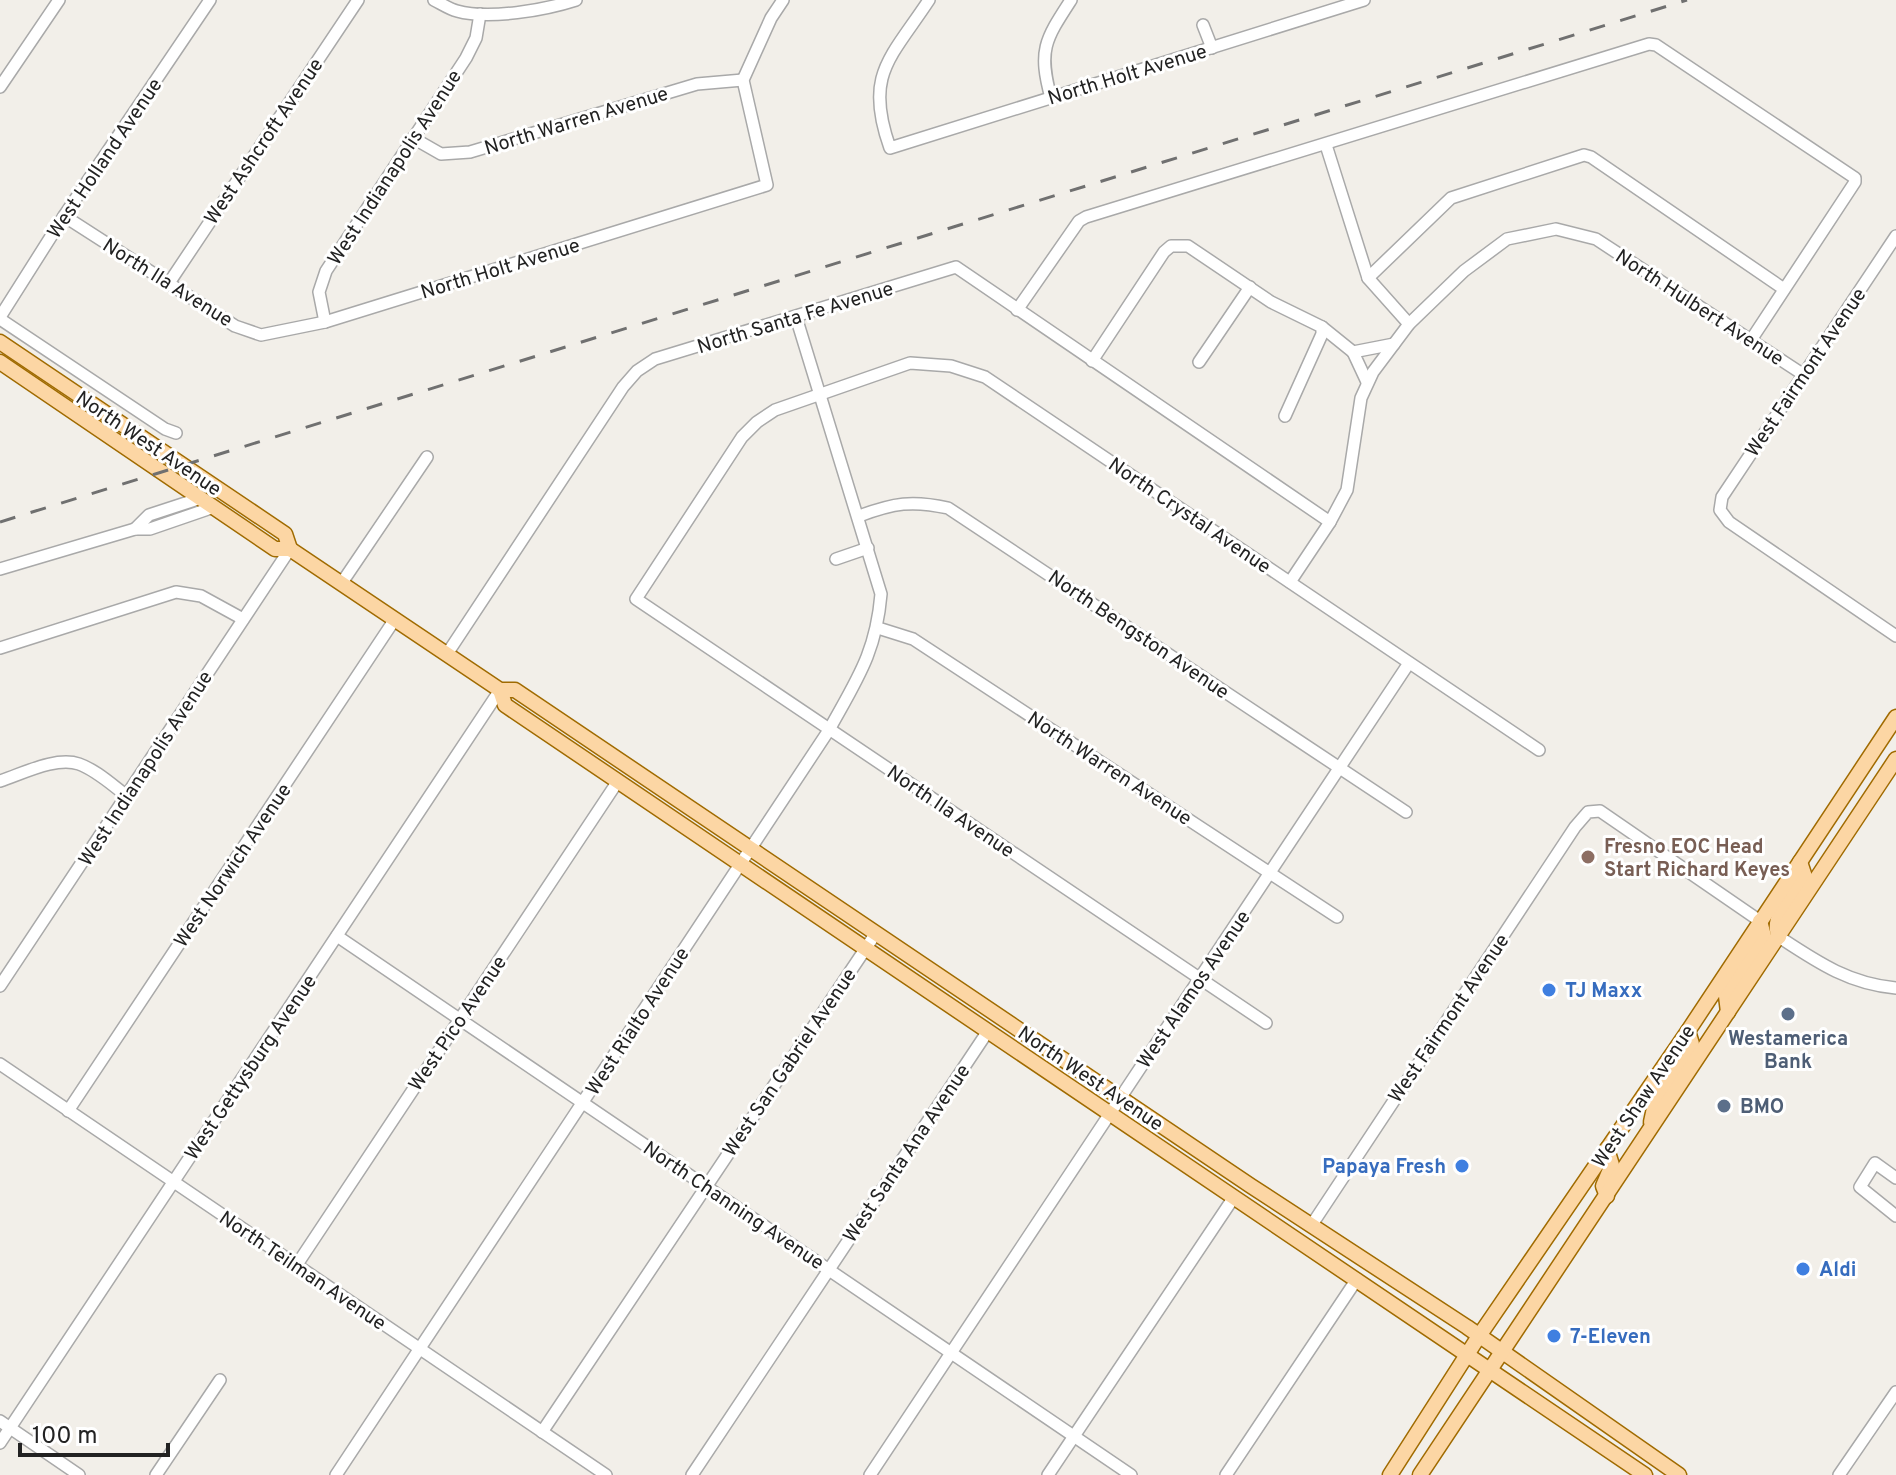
<svg xmlns="http://www.w3.org/2000/svg" width="1896" height="1475" font-family="Overpass,sans-serif">
<style>
.lines{fill:none;stroke-linecap:round;stroke-linejoin:round}
.minor-casing{stroke:#a9a9a9;stroke-width:14}
.major-casing{stroke:#a06b00;stroke-width:17}
.minor{stroke:#fff;stroke-width:11}
.major{stroke:#fcd6a4;stroke-width:14}
.rail{stroke:#707070;stroke-width:3;stroke-dasharray:16 16;stroke-linecap:butt}
.education-dot{fill:#8d6e63;stroke:#fff;stroke-width:3}
.shop-dot{fill:#3f7fe0;stroke:#fff;stroke-width:3}
.service-dot{fill:#5c6f8a;stroke:#fff;stroke-width:3}
.labels{text-anchor:middle;stroke-width:6;stroke-linejoin:round;paint-order:stroke}
.street-label{font-size:20px;fill:#222;stroke:#fff}
.education-label{font-size:20px;font-weight:bold;fill:#785e54;stroke:#fff;text-anchor:start}
.shop-label{font-size:20px;font-weight:bold;fill:#366cbe;stroke:#fff;text-anchor:start}
.service-label{font-size:20px;font-weight:bold;fill:#4e5e75;stroke:#fff}
</style>
<rect width="100%" height="100%" fill="#f2efe9"/>
<g class="lines">
<defs>
<g id="minor">
<path d="M434 0C442 4 449 9 457 11 489 20 545 10 576 0"/>
<path d="M929 0C890 59 864 75 890 148L1364 0"/>
<polyline points="1203,25 1212,48"/>
<polyline points="0,87 59,0"/>
<path d="M1051 98C1038 50 1045 40 1071 0"/>
<polyline points="413,138 441,154 470,152 697,84 743,80"/>
<polyline points="1326,145 1368,278 1409,324"/>
<polyline points="64,216 235,326 261,335 325,322 767,185 743,80 771,18 783,0"/>
<polyline points="1896,236 1722,497 1720,510 1729,522 1896,636"/>
<polyline points="1368,278 1451,198 1584,155 1591,157 1784,289"/>
<polyline points="169,283 358,0"/>
<polyline points="1017,310 1079,221 1086,217 1649,44 1656,45 1855,178 1855,182 1751,340"/>
<polyline points="0,317 64,216 210,0"/>
<polyline points="0,319 165,429 176,433"/>
<polyline points="325,322 319,292 326,271 466,58 476,38 480,14"/>
<polyline points="1322,327 1353,352"/>
<polyline points="1092,361 1164,252 1171,246 1188,246 1271,302 1322,327 1322,334 1285,416"/>
<polyline points="1199,362 1250,287"/>
<polyline points="1367,382 1353,352 1394,344"/>
<path d="M859 516C894 503 912 500 948 508L1406 812"/>
<polyline points="135,529 149,515 201,498"/>
<polyline points="836,559 868,548"/>
<polyline points="0,569 135,529 150,529 214,507"/>
<polyline points="1290,582 1330,522 1347,490 1361,398 1373,372 1409,324 1464,271 1507,239 1556,229 1596,239 1804,375"/>
<polyline points="341,584 427,457"/>
<polyline points="878,628 913,639 1337,917"/>
<polyline points="0,648 176,592 201,596 243,619"/>
<polyline points="447,654 623,387 637,371 655,359 956,267 1330,522"/>
<path d="M0 781C22 774 56 756 79 764 96 770 112 785 127 796"/>
<polyline points="337,936 1131,1475"/>
<path d="M1779 937C1817 962 1849 984 1896 988"/>
<polyline points="0,986 290,549"/>
<polyline points="1266,1023 636,599 742,437 757,422 775,410 910,363 951,366 985,377 1539,750"/>
<polyline points="0,1064 606,1475"/>
<polyline points="68,1111 395,619"/>
<polyline points="1896,1178 1875,1163 1860,1187 1896,1216"/>
<polyline points="1311,1226 1575,827 1588,812 1600,811 1760,921"/>
<polyline points="296,1266 618,781"/>
<polyline points="0,1421 79,1475"/>
<polyline points="542,1432 876,933"/>
<polyline points="0,1443 500,690"/>
<polyline points="156,1475 220,1380"/>
<path d="M336 1475 829 730C857 679 876 653 881 594L796 317"/>
<polyline points="692,1475 988,1031"/>
<polyline points="870,1475 1409,663"/>
<polyline points="1048,1475 1234,1197"/>
<polyline points="1226,1475 1357,1279"/>
<polyline points="1839,1475 1896,1392"/>
</g>
<g id="major">
<polyline points="0,342 285,534 290,549"/>
<polyline points="0,362 275,549 290,549 500,690 515,690 1251,1186 1467,1327 1679,1475"/>
<polyline points="500,690 505,705 1645,1475"/>
<path d="M1779 937C1769 918 1794 893 1805 877L1800 862"/>
<polyline points="1728,1012 1726,996 1764,936 1760,921"/>
<polyline points="1651,1122 1656,1099 1692,1044 1688,1031"/>
<polyline points="1607,1196 1603,1186 1612,1165 1607,1149"/>
<polyline points="1390,1475 1479,1336 1688,1031 1896,717"/>
<polyline points="1420,1475 1896,759"/>
</g>
</defs>
<!-- minor casing -->
<use href="#minor" class="minor-casing"/>
<!-- major casing -->
<use href="#major" class="major-casing"/>
<!-- minor -->
<use href="#minor" class="minor"/>
<!-- major -->
<use href="#major" class="major"/>
<!-- rail -->
<polyline class="rail" points="0,522 1687,0"/>
</g>
<!-- markers -->
<circle class="education-dot" cx="1588" cy="857" r="8"/>
<g class="shop-dot">
<circle cx="1549" cy="990" r="8"/>
<circle cx="1462" cy="1166" r="8"/>
<circle cx="1803" cy="1269" r="8"/>
<circle cx="1554" cy="1336" r="8"/>
</g>
<g class="service-dot">
<circle cx="1788" cy="1014" r="8"/>
<circle cx="1724" cy="1106" r="8"/>
</g>
<g class="labels">
<!-- street labels -->
<g class="street-label">
<text transform="translate(1127 74) rotate(-17)" y="7">North Holt Avenue</text>
<text transform="translate(576 120) rotate(-17)" y="7">North Warren Avenue</text>
<text transform="translate(263 141) rotate(-56)" y="7">West Ashcroft Avenue</text>
<text transform="translate(104 158) rotate(-56)" y="7">West Holland Avenue</text>
<text transform="translate(394 167) rotate(-57)" y="7">West Indianapolis Avenue</text>
<text transform="translate(500 268) rotate(-17)" y="7">North Holt Avenue</text>
<text transform="translate(168 282) rotate(32)" y="7">North Ila Avenue</text>
<text transform="translate(1700 307) rotate(33)" y="7">North Hulbert Avenue</text>
<text transform="translate(795 317) rotate(-17)" y="7">North Santa Fe Avenue</text>
<text transform="translate(1805 372) rotate(-56)" y="7">West Fairmont Avenue</text>
<text transform="translate(149 443) rotate(34)" y="7">North West Avenue</text>
<text transform="translate(1190 515) rotate(34)" y="7">North Crystal Avenue</text>
<text transform="translate(1139 634) rotate(34)" y="7">North Bengston Avenue</text>
<text transform="translate(145 768) rotate(-57)" y="7">West Indianapolis Avenue</text>
<text transform="translate(1110 768) rotate(33)" y="7">North Warren Avenue</text>
<text transform="translate(951 811) rotate(34)" y="7">North Ila Avenue</text>
<text transform="translate(232 865) rotate(-56)" y="7">West Norwich Avenue</text>
<text transform="translate(1193 989) rotate(-56)" y="7">West Alamos Avenue</text>
<text transform="translate(1448 1018) rotate(-56)" y="7">West Fairmont Avenue</text>
<text transform="translate(637 1021) rotate(-57)" y="7">West Rialto Avenue</text>
<text transform="translate(457 1023) rotate(-56)" y="7">West Pico Avenue</text>
<text transform="translate(789 1062) rotate(-56)" y="7">West San Gabriel Avenue</text>
<text transform="translate(250 1067) rotate(-56)" y="7">West Gettysburg Avenue</text>
<text transform="translate(1091 1078) rotate(34)" y="7">North West Avenue</text>
<text transform="translate(1643 1096) rotate(-56)" y="7">West Shaw Avenue</text>
<text transform="translate(906 1153) rotate(-56)" y="7">West Santa Ana Avenue</text>
<text transform="translate(734 1205) rotate(34)" y="7">North Channing Avenue</text>
<text transform="translate(303 1270) rotate(34)" y="7">North Teilman Avenue</text>
</g>
<!-- education labels -->
<g class="education-label">
<text x="1604" y="853">Fresno EOC Head<tspan x="1604" dy="23">Start Richard Keyes</tspan></text>
</g>
<!-- shop labels -->
<g class="shop-label">
<text x="1565" y="997">TJ Maxx</text>
<text x="1446" y="1173" text-anchor="end">Papaya Fresh</text>
<text x="1819" y="1276">Aldi</text>
<text x="1570" y="1343">7-Eleven</text>
</g>
<!-- service labels -->
<g class="service-label">
<text x="1788" y="1045">Westamerica<tspan x="1788" dy="23">Bank</tspan></text>
<text x="1740" y="1113" text-anchor="start">BMO</text>
</g>
</g>
<!-- scale -->
<path d="M20 1443v12h148v-12" fill="none" stroke="#222222" stroke-width="4"/>
<text x="32" y="1443" font-size="24" fill="#222222" stroke="#ffffff" stroke-width="6" paint-order="stroke">100 m</text>
</svg>
